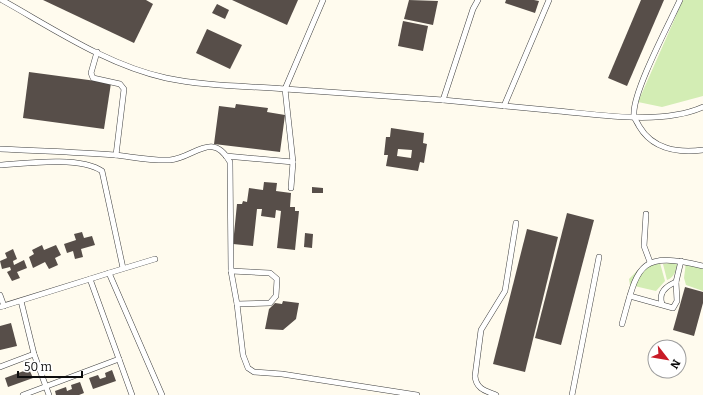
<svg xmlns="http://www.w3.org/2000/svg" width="703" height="395" font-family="Bitter,serif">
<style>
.green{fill:#d3edb4}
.building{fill:#574e49;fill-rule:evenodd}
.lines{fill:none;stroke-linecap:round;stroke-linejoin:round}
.lane-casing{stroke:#404040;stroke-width:6}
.lane{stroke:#fff;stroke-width:5}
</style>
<rect width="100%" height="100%" fill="#fffbee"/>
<!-- green -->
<g class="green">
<polygon points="683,0 703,0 703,96 662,107 638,102"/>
<path d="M678 262C676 270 675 277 667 280L663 264Z"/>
<polygon points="686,262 703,265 703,291 686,285 684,278"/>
<polygon points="660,263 665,281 656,291 630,285 629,279 638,270"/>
</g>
<!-- building -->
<g class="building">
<polygon points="43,0 146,0 153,4 134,43"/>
<polygon points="232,0 298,0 287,25"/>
<polygon points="409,0 438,1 433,25 404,19"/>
<polygon points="506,0 534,0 539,1 535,13 505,3"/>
<polygon points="641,0 664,0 627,86 608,78"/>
<polygon points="217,4 229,10 225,19 212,13"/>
<polygon points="403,21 428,26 423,51 398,46"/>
<polygon points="207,29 242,45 230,69 196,53"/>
<polygon points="29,72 111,83 104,129 23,118"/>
<polygon points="236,104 268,108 267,112 285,115 280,152 214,144 219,106 235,108"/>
<path d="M391 128 424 133 423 143 427 144 424 163 420 162 418 171 386 166 388 155H384L386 137H390ZM398 149 412 150 411 158 397 156Z"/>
<polygon points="264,182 277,183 276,191 291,193 290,207 295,207 295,211 299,211 295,250 277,248 281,211 276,210 275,218 261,216 262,209 257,209 253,246 233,244 237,204 242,204 243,201 247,202 249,188 263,190"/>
<polygon points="312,187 323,188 323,193 312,193"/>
<polygon points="567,213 594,220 561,345 535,338"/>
<polygon points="527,229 558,237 525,372 493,364"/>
<polygon points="82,232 84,238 92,236 95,245 81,249 83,257 75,259 73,251 67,253 64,244 76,240 74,234"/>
<polygon points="305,233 313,234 312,248 304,247"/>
<polygon points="42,245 44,250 56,245 61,255 55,258 58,265 49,269 45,262 33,268 29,257 34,254 32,250"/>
<polygon points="13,249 17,259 13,261 14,265 24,260 27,268 17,272 20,278 12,281 7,272 11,270 10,267 2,269 0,261 7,258 5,253"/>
<polygon points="685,287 703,292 703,303 694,336 673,330"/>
<polygon points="283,301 299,303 296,319 283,330 265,329 269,309 275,303 282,304"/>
<polygon points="11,323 17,346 0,350 0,326"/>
<polygon points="29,369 33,378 8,387 5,378"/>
<polygon points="112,370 116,381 93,389 89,378 98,375 100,379 106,377 105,373"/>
<polygon points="80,382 84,393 79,395 56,395 55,391 66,387 67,391 72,389 71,385"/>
</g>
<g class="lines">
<defs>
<g id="lane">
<path d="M2 0C54 29 107 65 166 78 204 86 246 86 285 89L323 0"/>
<path d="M680 0C669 24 632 93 634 115 634 119 638 123 639 126 653 150 678 153 703 150"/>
<polyline points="97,52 91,73 93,78 120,84 124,89 116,155"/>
<path d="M443 100C481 104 520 107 558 111 601 115 663 125 703 107"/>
<polyline points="504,106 549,0"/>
<path d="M0 149C38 151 77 152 115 155 133 157 152 161 170 160 194 158 212 130 230 162L231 271 237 304 243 355 248 368 254 372 282 374 417 395"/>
<polyline points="226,156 293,162"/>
<path d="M0 165C26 163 81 156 102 171L123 268"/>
<polyline points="291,188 293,162 285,89 443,100 473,9 478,0"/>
<polyline points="646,214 644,246 650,262"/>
<polyline points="231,271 270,273 277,279 276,296 270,303 237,304"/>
<polyline points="109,273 155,259"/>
<polyline points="90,279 109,273 162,395"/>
<polyline points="0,295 4,306"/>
<polyline points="630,296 673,308 677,301 676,282 681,261"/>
<path d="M662 304C658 293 666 286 676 282"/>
<polyline points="0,307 90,279 132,395"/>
<path d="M622 324C638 267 637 250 703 266"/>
<polyline points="34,354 49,395"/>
<polyline points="0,367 34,354 21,301"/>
<polyline points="23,395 119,359"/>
<path d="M496 395C486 391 476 389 475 376L481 330 505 291 516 223"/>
<polyline points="572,395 599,257"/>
</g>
</defs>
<!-- lane casing -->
<use href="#lane" class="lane-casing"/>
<!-- lane -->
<use href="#lane" class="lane"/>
</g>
<!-- north arrow -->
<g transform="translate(667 359) rotate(121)"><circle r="19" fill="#ffffff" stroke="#9e9e9e"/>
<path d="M0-3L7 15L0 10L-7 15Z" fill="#c81a26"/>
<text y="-6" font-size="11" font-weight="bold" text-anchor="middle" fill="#0d0d0d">N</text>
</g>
<!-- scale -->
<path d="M18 371v6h64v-6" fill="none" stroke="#0d0d0d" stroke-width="2"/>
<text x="24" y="371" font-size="12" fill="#0d0d0d" stroke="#ffffff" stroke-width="3" paint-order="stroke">50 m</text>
</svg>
